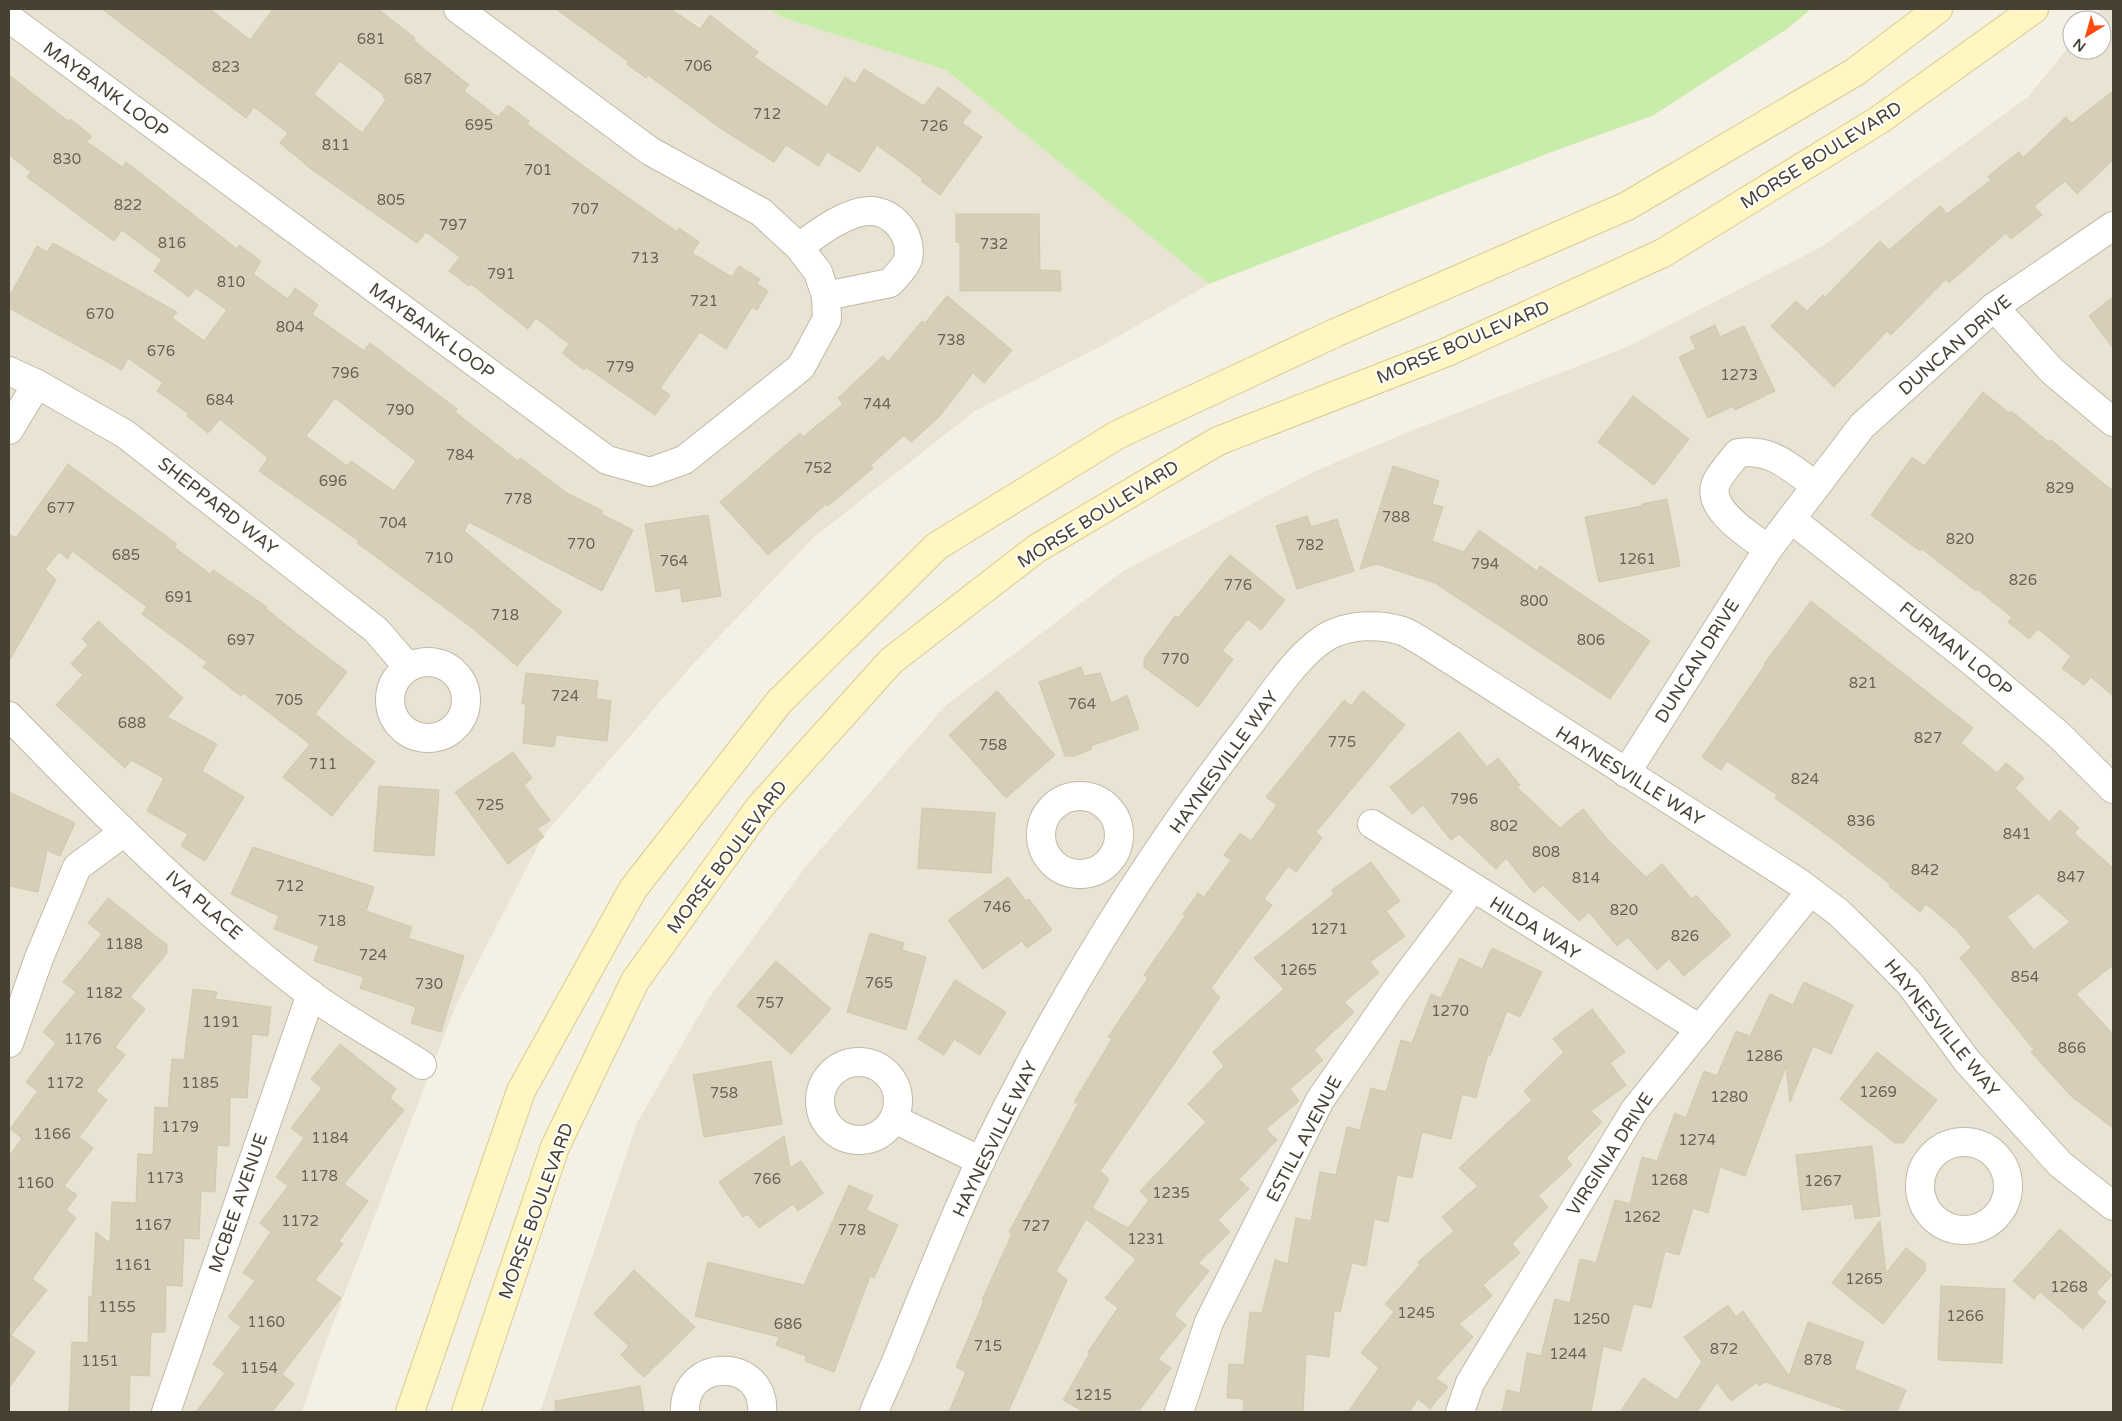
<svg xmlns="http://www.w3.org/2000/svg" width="2122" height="1421" font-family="'Varela Round',sans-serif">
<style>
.residential{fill:#e8e3d2}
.green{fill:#c8eca9}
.building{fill:#d7ceb9;stroke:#d2c7ab;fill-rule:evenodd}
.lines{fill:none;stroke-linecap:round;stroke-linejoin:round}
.minor-casing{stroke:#c0baa6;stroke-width:30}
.secondary-casing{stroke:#d8cc8f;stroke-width:30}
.minor{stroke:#fff;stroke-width:28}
.secondary{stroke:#fff6c3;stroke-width:28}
.labels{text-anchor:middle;stroke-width:4;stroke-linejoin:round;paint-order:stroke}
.number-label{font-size:15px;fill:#6b6455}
.street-label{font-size:18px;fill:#474134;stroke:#fff}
</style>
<rect width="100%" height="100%" fill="#f4f1e4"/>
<!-- residential -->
<g class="residential">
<polygon points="9,9 769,9 784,18 946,70 1209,284 1103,345 975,411 813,538 693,664 543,836 456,1005 319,1360 302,1412 9,1412"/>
<polygon points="2100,9 2113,9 2113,1412 540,1412 637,1123 709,998 807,865 946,705 1125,570 1313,472 1413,430 1627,347 1823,246 2028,97 2072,43 2072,50 2102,50 2102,20 2091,20"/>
</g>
<!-- green -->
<polygon class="green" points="769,9 1811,9 1787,29 1652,116 1557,150 1209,284 946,70 784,18"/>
<!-- building -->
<g class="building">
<path d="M102 9H210L250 40 273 9H378L415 38 413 40 469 85 464 91 498 117 508 105 529 121 527 124 593 173 677 232 679 228 699 242 692 253 732 277 739 266 760 279 757 284 768 291 757 310 752 307 726 349 700 332 660 388 670 395 655 415 586 367 584 370 562 353 569 344 536 318 528 329 471 284 469 286 449 271 460 257 426 232 417 243 311 169 280 143 288 133 254 107 246 118ZM340 61 384 95 383 97 386 100 362 133 314 94Z"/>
<polygon points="556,9 671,9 700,29 710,15 758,52 754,57 827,107 845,77 855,84 864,69 924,106 938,87 971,111 962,123 982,137 940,195 921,181 923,179 877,145 860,172 827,152 819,166 786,145 774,162 720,128 648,75 646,78 627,64 629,62"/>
<path d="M9 75 68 121 70 119 92 136 87 142 122 167 126 162 237 249 239 245 261 261 253 274 288 299 295 288 318 305 312 314 364 351 370 343 457 409 455 412 518 461 520 458 567 493 603 511 601 514 633 530 602 591 469 522 464 531 562 612 517 666 471 627 357 543 359 541 259 471 268 458 220 419 208 433 187 416 189 414 157 391 163 383 128 358 122 370 9 308V297L37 246 47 252 53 243 177 312 172 318 204 341 227 310 196 288 189 297 154 271 162 260 122 230 114 241 27 177 31 172 9 155ZM335 398 416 461 394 491 351 461 347 466 306 436Z"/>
<polygon points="2113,91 2113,160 2077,194 2065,181 2034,206 2042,215 2011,239 2006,233 1949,283 1946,279 1891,335 1887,331 1834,387 1771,326 1796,301 1807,311 1823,295 1825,297 1880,241 1889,250 1940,206 1947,214 1991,180 1988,176 2019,152 2023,158 2066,117 2072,123"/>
<polygon points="956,214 1039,214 1040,270 1060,271 1061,291 960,291 960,243 956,242"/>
<polygon points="947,296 1012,350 984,383 973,373 939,417 911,442 904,435 871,465 873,468 828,506 826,504 768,555 720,502 800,433 803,437 843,404 838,398 883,356 888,362 922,321 925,323"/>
<polygon points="2113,297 2113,348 2089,316"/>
<polygon points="1715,325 1720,337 1744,326 1775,391 1735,410 1733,406 1708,418 1679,357 1696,349 1690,337"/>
<polygon points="1983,392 2009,413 2011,411 2049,442 2051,440 2113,491 2113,696 2091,677 2084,685 2062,668 2071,656 2038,629 2029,639 2008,622 2012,617 1977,589 1976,591 1922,549 1920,551 1871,515 1912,457 1924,466"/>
<polygon points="1633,396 1689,439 1654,485 1598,442"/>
<polygon points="68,464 177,544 174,547 210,574 213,570 267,607 265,608 291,629 347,672 315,714 375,762 332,816 283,777 310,744 243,693 241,696 203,667 207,662 142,614 147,607 72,551 68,559 59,552 45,569 56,580 9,661 9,534 16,538"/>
<polygon points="1393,466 1439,481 1432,504 1443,507 1432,541 1464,552 1479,530 1537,571 1540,566 1650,641 1610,699 1435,583 1377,564 1360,569"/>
<polygon points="1667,499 1680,566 1599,582 1585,517 1642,506 1642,504"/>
<polygon points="708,515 721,596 682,602 680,588 656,592 645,524"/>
<polygon points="1307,516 1311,527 1337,519 1354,571 1297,589 1276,526"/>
<polygon points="1230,555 1285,600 1261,630 1248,619 1222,651 1233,659 1198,707 1144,667 1144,659 1175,616 1178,618"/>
<path d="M1811 601 1973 728 1961 743 1997 773 2006 763 2024 778 2015 788 2049 822 2060 810 2079 828 2074 833 2113 868V965L2076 994 2113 1034V1128L2072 1097 2031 1052 2034 1050 1960 958 1971 947 1957 930 1926 904 1920 912 1889 886 1890 884 1827 835 1775 798 1777 795 1727 761 1721 770 1702 757 1765 665 1764 664ZM2038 893 2070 922 2034 950 2007 917Z"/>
<polygon points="98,621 183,698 167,717 217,744 202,771 244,797 205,861 181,846 188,834 147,811 164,778 131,760 125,768 56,705 83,675 71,664 88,645 82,639"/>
<polygon points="1081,667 1084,676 1100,673 1111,703 1127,695 1139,729 1091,746 1092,749 1074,756 1065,756 1039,682"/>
<polygon points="526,673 598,681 596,699 611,701 607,741 556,735 554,747 523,743 526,704 522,704"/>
<polygon points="997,691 1055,755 1006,798 949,735"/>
<polygon points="1363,691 1405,725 1316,832 1322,838 1296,872 1288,866 1264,899 1272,905 1211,988 1220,997 1100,1171 1109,1179 1092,1208 1128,1228 1149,1200 1140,1191 1206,1122 1188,1104 1224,1066 1213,1052 1284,989 1254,958 1334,894 1332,890 1371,862 1400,901 1386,911 1405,936 1370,962 1379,973 1344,1002 1354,1012 1314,1050 1323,1060 1290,1089 1299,1101 1266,1129 1277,1140 1239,1179 1249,1189 1218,1220 1230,1232 1198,1263 1209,1271 1174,1315 1186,1325 1158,1359 1171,1368 1138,1412 1084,1412 1063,1400 1090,1353 1088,1352 1118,1308 1105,1298 1136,1259 1086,1219 1056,1271 1067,1280 1008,1412 949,1412 966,1372 956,1367 984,1301 982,1300 1012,1234 1009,1232 1078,1104 1074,1102 1112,1039 1108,1037 1148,978 1144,975 1185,916 1183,914 1198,893 1204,897 1231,860 1224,855 1240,833 1251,841 1277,805 1266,797 1344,700 1351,706"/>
<polygon points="1459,732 1487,767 1498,758 1520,785 1517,787 1560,828 1583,809 1607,839 1646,877 1662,864 1692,899 1696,895 1731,935 1684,976 1669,959 1657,970 1628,937 1617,946 1589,912 1579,921 1543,885 1534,893 1506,858 1496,869 1459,834 1451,840 1423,805 1412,814 1390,787"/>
<polygon points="513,752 532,778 524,785 550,820 537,829 544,837 508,864 455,792"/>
<polygon points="379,786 439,790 434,856 374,851"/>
<polygon points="9,792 75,823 60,856 47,850 38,892 9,886"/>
<polygon points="922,808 995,813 991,873 918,868"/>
<polygon points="253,847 374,887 366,911 412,927 408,938 464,956 441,1032 411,1023 416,1007 360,988 364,977 314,961 319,946 274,929 279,916 231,894"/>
<polygon points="1008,877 1026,901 1029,899 1052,930 1027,948 1022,941 983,969 948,920"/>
<polygon points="108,898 167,945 167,953 130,997 145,1009 115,1047 125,1055 96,1091 107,1100 79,1137 93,1148 64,1186 77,1195 66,1210 76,1218 32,1279 47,1290 11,1335 35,1352 9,1388 9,1157 22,1138 10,1129 38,1091 26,1082 56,1043 43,1032 76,992 63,982 102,934 88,923"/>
<polygon points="870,933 904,943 902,950 926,957 906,1030 847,1012"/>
<polygon points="1492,948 1542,972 1520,1017 1507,1011 1490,1056 1488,1054 1476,1098 1462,1094 1451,1139 1422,1132 1412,1178 1397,1175 1388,1222 1374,1219 1366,1266 1352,1263 1340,1312 1334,1311 1329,1357 1306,1354 1303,1412 1243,1412 1244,1399 1227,1398 1229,1364 1244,1365 1250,1312 1262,1313 1275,1260 1288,1264 1296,1218 1311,1221 1320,1172 1336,1175 1347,1127 1360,1130 1371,1088 1386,1092 1401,1040 1412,1043 1431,994 1441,998 1460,958 1482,969"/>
<polygon points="776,961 831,1009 791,1054 737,1006"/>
<polygon points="955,980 1006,1012 980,1055 954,1039 944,1055 918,1039"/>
<polygon points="1804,982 1853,1005 1831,1054 1813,1046 1790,1102 1786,1066 1745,1176 1720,1167 1708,1213 1693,1208 1679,1255 1665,1251 1651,1308 1633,1304 1621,1351 1603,1346 1591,1412 1502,1412 1507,1390 1520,1393 1527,1353 1541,1356 1555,1299 1570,1303 1580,1259 1596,1263 1615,1200 1630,1204 1642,1157 1657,1161 1675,1113 1686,1118 1704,1071 1717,1076 1736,1031 1750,1036 1770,994 1793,1005"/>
<polygon points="193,989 217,992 215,999 271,1007 268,1036 252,1034 247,1098 230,1097 229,1146 217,1145 215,1192 201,1191 199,1239 184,1238 182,1286 166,1285 165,1332 151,1332 149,1376 130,1375 129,1412 69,1412 72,1342 88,1343 89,1296 92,1297 96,1232 110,1243 112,1202 136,1203 138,1154 153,1155 155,1107 168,1108 172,1059 184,1060"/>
<polygon points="1592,1009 1625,1052 1610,1063 1626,1085 1591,1111 1602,1122 1566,1158 1572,1165 1538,1196 1548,1207 1512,1244 1520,1253 1483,1285 1492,1296 1459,1324 1473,1337 1436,1378 1448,1387 1430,1409 1418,1399 1409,1412 1348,1412 1379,1368 1361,1353 1394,1312 1385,1304 1420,1265 1418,1262 1454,1231 1442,1217 1478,1186 1459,1168 1532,1100 1524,1091 1564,1052 1553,1039"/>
<polygon points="340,1044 396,1089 390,1098 404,1110 344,1184 368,1201 339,1241 343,1244 315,1280 341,1298 282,1374 294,1384 272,1412 196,1412 225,1373 213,1364 241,1327 228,1317 255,1281 243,1273 271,1232 260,1223 288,1186 276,1177 304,1138 291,1128 322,1088 311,1079"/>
<polygon points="1877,1052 1937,1100 1903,1143 1895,1143 1840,1099"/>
<polygon points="771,1061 782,1124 704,1137 693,1075"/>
<polygon points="784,1136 790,1168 801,1161 823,1193 798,1211 793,1204 759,1228 748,1214 743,1217 719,1182"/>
<polygon points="1872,1146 1880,1216 1855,1219 1853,1204 1802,1210 1796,1155"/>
<polygon points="849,1185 873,1196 866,1210 898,1225 874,1278 870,1276 834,1372 805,1361 806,1356 776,1345 779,1337 695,1316 708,1262 804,1285"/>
<polygon points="1880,1221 1886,1273 1906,1248 1925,1263 1925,1271 1883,1324 1832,1283"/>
<polygon points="2060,1229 2112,1275 2096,1293 2106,1302 2083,1329 2040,1292 2034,1299 2013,1281"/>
<polygon points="634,1270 695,1327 644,1377 621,1355 629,1346 594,1314"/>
<polygon points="1941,1286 2005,1289 2002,1363 1938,1360"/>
<polygon points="1728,1305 1736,1317 1743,1311 1789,1376 1808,1322 1864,1342 1854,1369 1906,1390 1897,1412 1851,1412 1765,1382 1759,1386 1756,1383 1731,1401 1717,1382 1697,1412 1620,1412 1643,1378 1677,1400 1702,1362 1684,1337"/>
<polygon points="640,1386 644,1412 556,1412 555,1401"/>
</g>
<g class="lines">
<defs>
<g id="minor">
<polyline points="9,18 607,460 650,472 684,460 801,367 827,319 826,296 818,272 799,247 761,212 650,151 458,9"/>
<path d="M799 247C817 234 846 211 870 211 893 211 913 235 908 259 905 268 896 276 890 283L826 296"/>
<polyline points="1994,307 2052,371 2113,422"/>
<polyline points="9,371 37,384 125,434 376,630 408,667"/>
<polyline points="9,430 37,384"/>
<polyline points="1791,519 1975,664 2059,735 2113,789"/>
<path d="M1768 549C1751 536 1703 508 1717 481 1722 471 1731 462 1738 453 1772 448 1789 467 1815 485"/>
<circle cx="428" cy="700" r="38"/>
<path d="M9 716C104 814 200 911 310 994 345 1020 385 1041 422 1065"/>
<polyline points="1626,773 1768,549 1862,426 1994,307 2113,226"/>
<circle cx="1080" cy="835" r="39"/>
<polyline points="1372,824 1700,1029"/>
<polyline points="9,1043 39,958 77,867 123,833"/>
<circle cx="859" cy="1101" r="39"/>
<polyline points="894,1119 981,1161"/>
<circle cx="1964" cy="1186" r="44"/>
<polyline points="166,1412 311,994"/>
<path d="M685 1412C683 1356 766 1358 762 1412"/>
<path d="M874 1412C882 1392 892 1372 900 1352 926 1287 951 1223 981 1160 1054 1009 1143 862 1246 729 1269 700 1300 648 1334 633 1353 625 1379 624 1399 630 1408 632 1417 639 1426 644L1798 882 1838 912 1873 946 1910 984 1967 1061 2060 1164 2113 1206"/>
<polyline points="1179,1412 1209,1322 1320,1100 1394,993 1472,889"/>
<polyline points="1460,1412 1470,1383 1634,1111 1810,892"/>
</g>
<g id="secondary">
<polyline points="410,1412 521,1091 633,889 779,702 937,546 1117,435 1335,333 1627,206 1855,72 1938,9"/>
<polyline points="466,1412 555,1147 635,981 759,808 891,661 1036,549 1218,441 1447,352 1663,253 1879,120 2034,9"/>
</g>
</defs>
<!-- minor casing -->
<use href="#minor" class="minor-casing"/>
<!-- secondary casing -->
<use href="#secondary" class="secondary-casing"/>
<!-- minor -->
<use href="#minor" class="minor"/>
<!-- secondary -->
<use href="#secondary" class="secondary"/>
</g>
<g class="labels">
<!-- number labels -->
<g class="number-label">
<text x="371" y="44">681</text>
<text x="698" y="71">706</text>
<text x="226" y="72">823</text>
<text x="418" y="84">687</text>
<text x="767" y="119">712</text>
<text x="479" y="130">695</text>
<text x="934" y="131">726</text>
<text x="336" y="150">811</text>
<text x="67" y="164">830</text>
<text x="538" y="175">701</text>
<text x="391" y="205">805</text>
<text x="128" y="210">822</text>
<text x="585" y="214">707</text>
<text x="453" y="230">797</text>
<text x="172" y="248">816</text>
<text x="994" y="249">732</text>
<text x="645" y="263">713</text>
<text x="501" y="279">791</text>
<text x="231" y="287">810</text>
<text x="704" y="306">721</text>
<text x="100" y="319">670</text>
<text x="290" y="332">804</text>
<text x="951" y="345">738</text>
<text x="161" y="356">676</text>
<text x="620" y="372">779</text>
<text x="345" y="378">796</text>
<text x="1739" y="380">1273</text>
<text x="220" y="405">684</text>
<text x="877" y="409">744</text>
<text x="400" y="415">790</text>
<text x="460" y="460">784</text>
<text x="818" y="473">752</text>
<text x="333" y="486">696</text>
<text x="2060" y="493">829</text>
<text x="518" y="504">778</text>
<text x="61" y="513">677</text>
<text x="1396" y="522">788</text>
<text x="393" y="528">704</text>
<text x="1960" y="544">820</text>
<text x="581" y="549">770</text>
<text x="1310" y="550">782</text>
<text x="126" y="560">685</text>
<text x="439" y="563">710</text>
<text x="1637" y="564">1261</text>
<text x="674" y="566">764</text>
<text x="1485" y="569">794</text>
<text x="2023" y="585">826</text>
<text x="1238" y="590">776</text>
<text x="179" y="602">691</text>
<text x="1534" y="606">800</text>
<text x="505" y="620">718</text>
<text x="241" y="645">697</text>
<text x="1591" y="645">806</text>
<text x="1175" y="664">770</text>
<text x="1863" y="688">821</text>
<text x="565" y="701">724</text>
<text x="289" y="705">705</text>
<text x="1082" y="709">764</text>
<text x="132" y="728">688</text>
<text x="1928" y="743">827</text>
<text x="1342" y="747">775</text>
<text x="993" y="750">758</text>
<text x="323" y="769">711</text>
<text x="1805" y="784">824</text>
<text x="1464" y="804">796</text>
<text x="490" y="810">725</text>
<text x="1861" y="826">836</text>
<text x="1504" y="831">802</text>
<text x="2017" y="839">841</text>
<text x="1546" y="857">808</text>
<text x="1925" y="875">842</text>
<text x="2071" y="882">847</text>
<text x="1586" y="883">814</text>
<text x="290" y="891">712</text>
<text x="997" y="912">746</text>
<text x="1624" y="915">820</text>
<text x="332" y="926">718</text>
<text x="1329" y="934">1271</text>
<text x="1685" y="941">826</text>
<text x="124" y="949">1188</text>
<text x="373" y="960">724</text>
<text x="1298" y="975">1265</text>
<text x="2025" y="982">854</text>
<text x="879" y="988">765</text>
<text x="429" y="989">730</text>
<text x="104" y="998">1182</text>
<text x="770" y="1008">757</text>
<text x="1450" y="1016">1270</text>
<text x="221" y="1027">1191</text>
<text x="83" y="1044">1176</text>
<text x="2072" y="1053">866</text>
<text x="1764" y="1061">1286</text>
<text x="65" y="1088">1172</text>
<text x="200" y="1088">1185</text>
<text x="1878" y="1097">1269</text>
<text x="724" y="1098">758</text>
<text x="1729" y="1102">1280</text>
<text x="180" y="1132">1179</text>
<text x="52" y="1139">1166</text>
<text x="330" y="1143">1184</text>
<text x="1697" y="1145">1274</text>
<text x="319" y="1181">1178</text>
<text x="165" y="1183">1173</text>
<text x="767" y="1184">766</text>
<text x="1669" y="1185">1268</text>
<text x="1823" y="1186">1267</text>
<text x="35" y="1188">1160</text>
<text x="1171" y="1198">1235</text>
<text x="1642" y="1222">1262</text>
<text x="300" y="1226">1172</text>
<text x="153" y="1230">1167</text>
<text x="1036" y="1231">727</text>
<text x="852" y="1235">778</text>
<text x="1146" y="1244">1231</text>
<text x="133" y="1270">1161</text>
<text x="1864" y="1284">1265</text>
<text x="2069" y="1292">1268</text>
<text x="117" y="1312">1155</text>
<text x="1416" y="1318">1245</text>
<text x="1965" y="1321">1266</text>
<text x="1591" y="1324">1250</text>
<text x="266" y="1327">1160</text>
<text x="788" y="1329">686</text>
<text x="988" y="1351">715</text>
<text x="1724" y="1354">872</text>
<text x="1568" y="1359">1244</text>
<text x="1818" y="1365">878</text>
<text x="100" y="1366">1151</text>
<text x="259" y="1373">1154</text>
<text x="1093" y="1400">1215</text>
</g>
<!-- street labels -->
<g class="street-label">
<text transform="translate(106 90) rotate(36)" y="6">MAYBANK LOOP</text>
<text transform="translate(1821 155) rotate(-32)" y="6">MORSE BOULEVARD</text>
<text transform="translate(432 331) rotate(36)" y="6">MAYBANK LOOP</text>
<text transform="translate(1463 342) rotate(-23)" y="6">MORSE BOULEVARD</text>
<text transform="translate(1955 345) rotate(-41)" y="6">DUNCAN DRIVE</text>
<text transform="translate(218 506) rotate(38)" y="6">SHEPPARD WAY</text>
<text transform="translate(1098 514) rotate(-32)" y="6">MORSE BOULEVARD</text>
<text transform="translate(1956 649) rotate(39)" y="6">FURMAN LOOP</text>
<text transform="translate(1697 661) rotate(-58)" y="6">DUNCAN DRIVE</text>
<text transform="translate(1224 762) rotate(-54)" y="6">HAYNESVILLE WAY</text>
<text transform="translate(1630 776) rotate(32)" y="6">HAYNESVILLE WAY</text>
<text transform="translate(727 857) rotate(-53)" y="6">MORSE BOULEVARD</text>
<text transform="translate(204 905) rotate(41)" y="6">IVA PLACE</text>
<text transform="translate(1535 928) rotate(32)" y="6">HILDA WAY</text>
<text transform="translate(1942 1028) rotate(51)" y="6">HAYNESVILLE WAY</text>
<text transform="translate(995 1139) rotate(-64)" y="6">HAYNESVILLE WAY</text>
<text transform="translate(1304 1139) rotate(-62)" y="6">ESTILL AVENUE</text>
<text transform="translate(1610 1154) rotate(-57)" y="6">VIRGINIA DRIVE</text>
<text transform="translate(238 1203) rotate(-71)" y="6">MCBEE AVENUE</text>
<text transform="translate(536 1211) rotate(-70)" y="6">MORSE BOULEVARD</text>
</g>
</g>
<!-- border -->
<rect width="2122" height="1421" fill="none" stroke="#474134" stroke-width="20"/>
<!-- north arrow -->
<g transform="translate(2087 35) rotate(217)"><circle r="24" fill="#ffffff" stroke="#b5b3ae"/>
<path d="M0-4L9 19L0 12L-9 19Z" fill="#ff4a10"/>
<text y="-8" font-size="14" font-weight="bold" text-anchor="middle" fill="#474134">N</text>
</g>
</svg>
